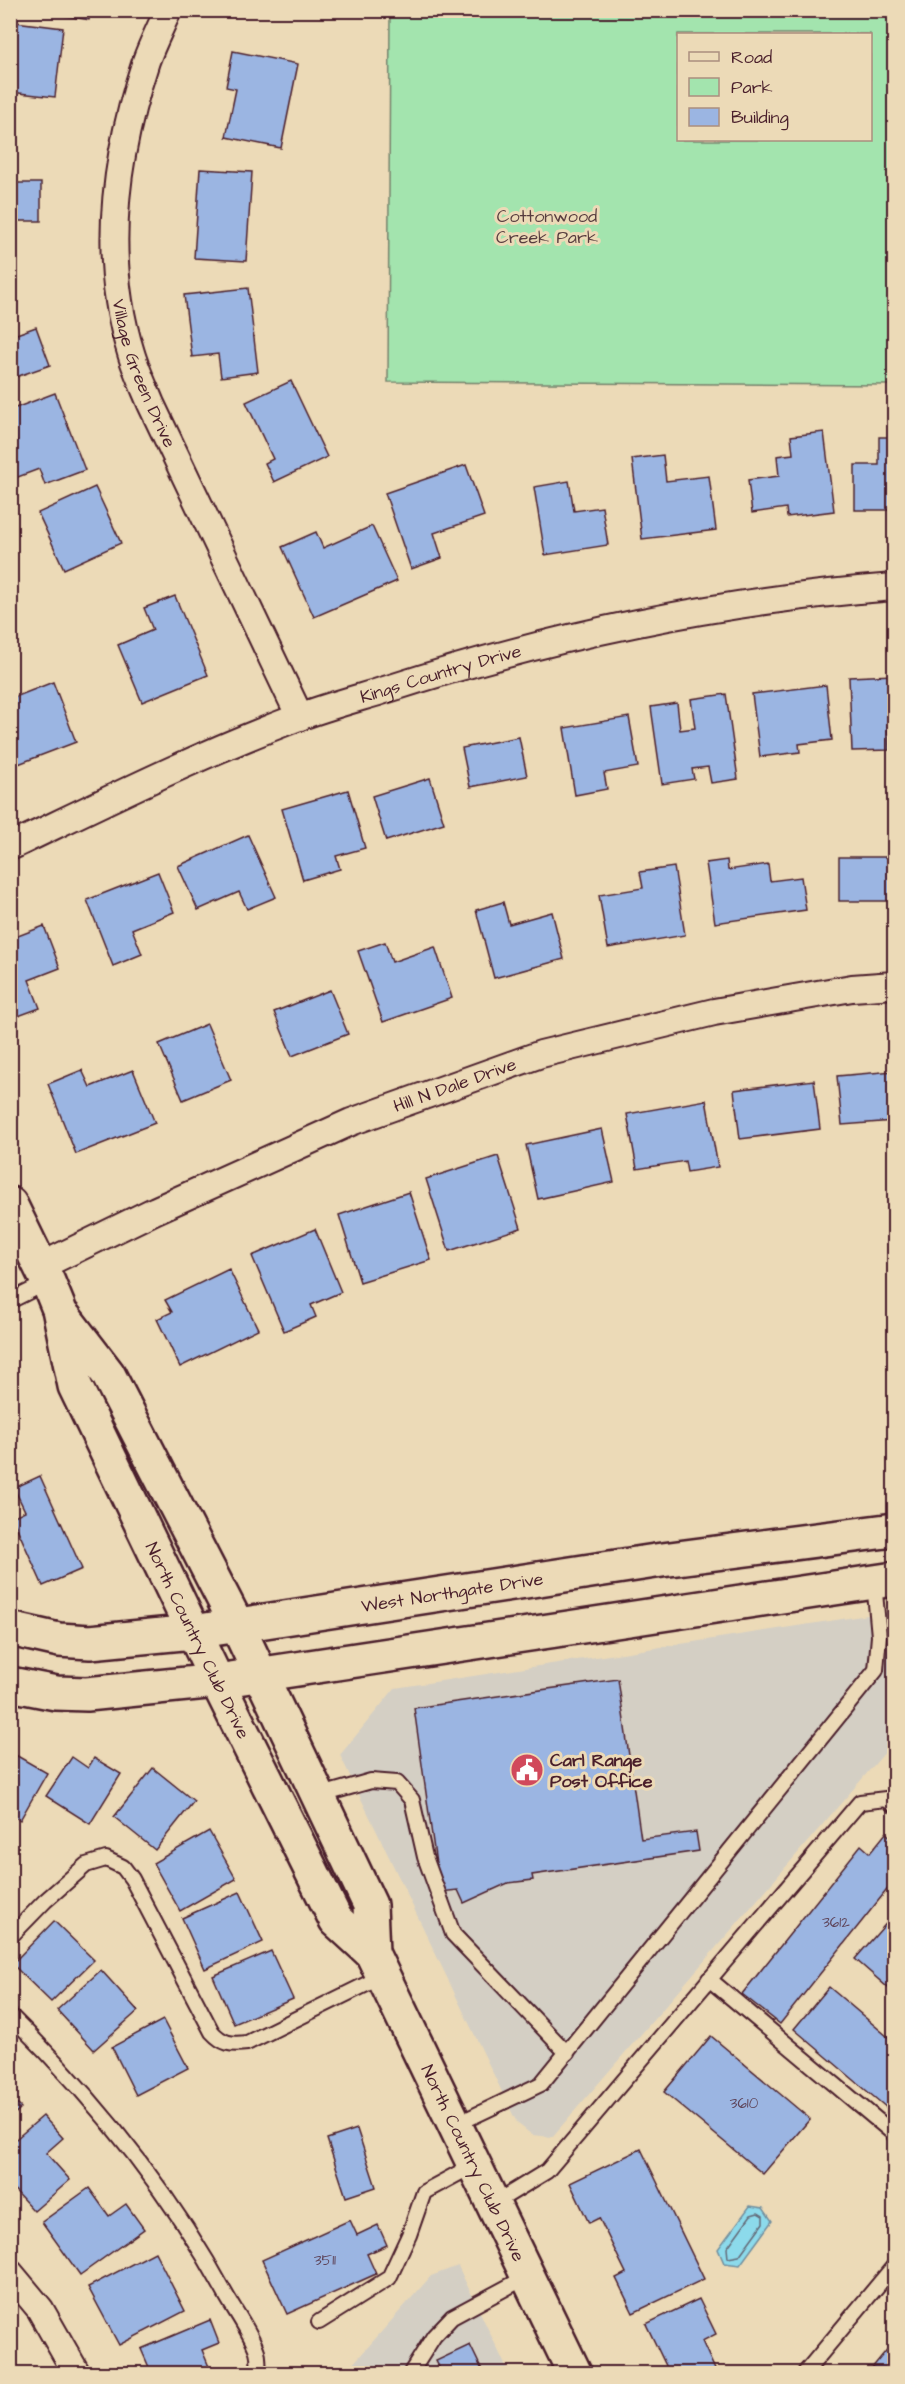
<svg xmlns="http://www.w3.org/2000/svg" width="905" height="2384" font-family="'Architects Daughter',sans-serif">
<style>
.built{fill:#d4cfc4}
.green{fill:#a3e4ae;stroke:#76826c;stroke-width:1.5;fill-rule:evenodd}
.water{fill:#8cdaeb;stroke:#728f9e;stroke-width:1.5}
.lines{fill:none;stroke-linecap:round;stroke-linejoin:round}
.shore{stroke:#646a78;stroke-width:1.5}
.building{fill:#9bb5e2;stroke:#4a1f2b;stroke-width:1.5}
.service-casing{stroke:#4a1f2b;stroke-width:18}
.minor-casing{stroke:#4a1f2b;stroke-width:30}
.tertiary-casing{stroke:#4a1f2b;stroke-width:38}
.secondary-casing{stroke:#4a1f2b;stroke-width:38}
.service{stroke:#ecdab7;stroke-width:14}
.minor{stroke:#ecdab7;stroke-width:26}
.tertiary{stroke:#ecdab7;stroke-width:33}
.secondary{stroke:#ecdab7;stroke-width:33}
.labels{text-anchor:middle;stroke-width:6;stroke-linejoin:round;paint-order:stroke}
.number-label{font-size:15px;fill:#5e4459}
.park-label{font-size:18px;fill:#573d3f;stroke:#ecdab7}
.street-label{font-size:18px;fill:#4a1f2b;stroke:#ecdab7}
.poi-label{font-size:18px;font-weight:bold;fill:#4a1f2b;stroke:#ecdab7;text-anchor:start}
</style>
<rect width="100%" height="100%" fill="#ecdab7"/>
<filter id="ink" filterUnits="userSpaceOnUse"><feTurbulence type="fractalNoise" baseFrequency=".0167" numOctaves="2"/><feDisplacementMap in="SourceGraphic" scale="12" xChannelSelector="R" yChannelSelector="G"/><feConvolveMatrix kernelMatrix="1 2 1 2 8 2 1 2 1" color-interpolation-filters="sRGB"/></filter>
<g filter="url(#ink)">
<!-- built -->
<g class="built">
<polygon points="894,1611 894,1742 552,2137 532,2135 517,2123 340,1755 395,1688"/>
<polygon points="458,2266 509,2373 344,2374 431,2276"/>
</g>
<!-- green -->
<path class="green" d="M390 11H894V385L388 382ZM678 34H870V140H678Z"/>
<!-- water -->
<polygon class="water" points="750,2206 763,2208 772,2221 740,2265 724,2263 718,2249"/>
<g class="lines">
<!-- shore -->
<polygon class="shore" points="758,2213 763,2216 763,2223 739,2256 728,2258 727,2248 751,2215"/>
</g>
<!-- building -->
<g class="building">
<polygon points="34,10 91,10 89,20"/>
<polygon points="15,22 63,28 55,97 10,92 10,66"/>
<polygon points="233,51 298,64 281,148 226,137 236,89 226,87"/>
<polygon points="200,169 252,172 246,261 194,258"/>
<rect x="10" y="183" width="31" height="38"/>
<polygon points="248,288 258,372 221,377 218,354 192,357 184,295"/>
<polygon points="10,324 14,335 36,327 50,365 10,379"/>
<polygon points="291,381 327,457 274,482 265,463 273,459 246,402"/>
<polygon points="55,393 85,470 45,485 39,469 10,480 10,443 17,441 10,423 10,410"/>
<polygon points="824,432 834,511 787,517 786,508 752,513 748,480 779,476 777,456 793,454 791,436"/>
<polygon points="879,437 894,437 894,510 855,510 855,465 879,465"/>
<polygon points="663,455 666,481 709,476 716,530 642,539 632,459"/>
<polygon points="466,465 484,516 434,533 442,558 411,569 385,493"/>
<polygon points="569,481 574,511 602,507 608,545 545,555 534,487"/>
<polygon points="95,487 121,543 64,569 38,513"/>
<polygon points="372,526 397,581 314,617 282,547 316,532 323,548"/>
<polygon points="175,596 208,675 142,702 118,645 153,630 144,608"/>
<polygon points="894,675 894,727 888,727 889,750 852,751 849,677"/>
<polygon points="53,682 76,742 13,766 10,759 10,699"/>
<polygon points="826,685 832,740 799,744 800,752 760,757 752,694"/>
<polygon points="726,694 738,779 711,783 708,767 692,769 694,779 662,784 651,707 677,703 680,730 695,728 691,699"/>
<polygon points="629,717 638,767 604,773 607,789 575,795 564,728"/>
<polygon points="519,737 527,776 470,787 462,748"/>
<polygon points="430,778 444,823 386,841 372,796"/>
<polygon points="348,790 365,848 336,856 340,869 303,880 282,809"/>
<polygon points="248,835 276,897 247,909 239,892 198,910 178,866"/>
<rect x="839" y="857" width="55" height="44"/>
<polygon points="727,860 728,870 768,864 770,881 801,877 806,910 715,923 706,863"/>
<polygon points="674,867 685,935 608,948 599,895 643,888 640,872"/>
<polygon points="158,872 174,912 132,929 142,954 113,966 87,900"/>
<polygon points="503,902 509,924 552,912 564,959 494,978 476,910"/>
<polygon points="44,926 60,968 29,980 40,1008 10,1019 10,939"/>
<polygon points="385,942 392,962 435,947 452,998 383,1022 358,951"/>
<polygon points="330,990 348,1034 292,1056 274,1012"/>
<polygon points="207,1024 231,1080 183,1100 159,1044"/>
<polygon points="82,1070 90,1087 133,1070 155,1123 76,1154 48,1084"/>
<polygon points="894,1071 894,1121 842,1125 837,1076"/>
<polygon points="814,1080 820,1129 740,1139 734,1090"/>
<polygon points="706,1100 718,1167 687,1172 685,1161 637,1169 627,1114"/>
<polygon points="602,1129 614,1182 538,1199 526,1145"/>
<polygon points="498,1156 521,1228 449,1251 426,1179"/>
<polygon points="409,1192 431,1260 360,1282 339,1215"/>
<polygon points="315,1229 341,1292 311,1305 316,1317 284,1331 252,1256"/>
<polygon points="229,1269 258,1329 180,1367 157,1319 172,1312 165,1300"/>
<polygon points="40,1476 82,1569 43,1586 12,1517 25,1511 14,1488"/>
<polygon points="618,1679 641,1839 696,1832 699,1851 532,1875 533,1880 508,1883 464,1903 458,1890 440,1892 414,1708"/>
<polygon points="12,1753 47,1773 20,1820 10,1814"/>
<polygon points="72,1757 88,1768 94,1758 121,1774 90,1824 46,1796"/>
<polygon points="153,1768 194,1801 155,1850 114,1817"/>
<polygon points="209,1831 236,1879 180,1911 153,1863"/>
<polygon points="886,1833 894,1840 894,1881 780,2024 742,1994 861,1845 870,1853"/>
<polygon points="240,1892 263,1942 205,1969 182,1918"/>
<polygon points="890,1919 894,1923 894,1993 855,1959"/>
<polygon points="54,1921 94,1960 51,2002 12,1964"/>
<polygon points="271,1951 293,1999 234,2024 213,1976"/>
<polygon points="101,1970 138,2011 94,2050 57,2010"/>
<polygon points="829,1987 894,2042 894,2114 794,2029"/>
<polygon points="163,2020 188,2068 136,2095 112,2047"/>
<polygon points="711,2036 810,2119 763,2174 664,2092"/>
<polygon points="10,2097 21,2108 10,2118"/>
<polygon points="43,2116 63,2138 46,2153 70,2180 34,2211 10,2185 10,2144"/>
<polygon points="357,2129 376,2187 346,2197 327,2139"/>
<polygon points="641,2149 704,2279 633,2313 616,2278 626,2273 599,2218 589,2223 570,2183"/>
<polygon points="89,2188 109,2216 126,2204 144,2229 80,2275 42,2222"/>
<polygon points="350,2220 357,2235 378,2225 387,2245 367,2254 376,2274 287,2314 262,2260"/>
<polygon points="155,2252 185,2311 119,2345 88,2287"/>
<polygon points="699,2299 716,2334 702,2341 717,2374 670,2374 646,2324"/>
<polygon points="210,2320 219,2343 202,2350 212,2374 152,2374 141,2349"/>
<polygon points="894,2341 894,2374 867,2374"/>
<polygon points="470,2345 484,2374 443,2374 436,2361"/>
</g>
<g class="lines">
<defs>
<g id="service">
<polyline points="10,1301 48,1282"/>
<polyline points="318,1796 371,1781 397,1783 412,1800 425,1857 453,1934 567,2053"/>
<path d="M10 1937 45 1901 86 1865 106 1859 123 1867 132 1879 212 2032C223 2044 231 2045 247 2043L383 1976"/>
<polyline points="709,1979 894,2134"/>
<path d="M10 2015C94 2098 170 2191 226 2295 235 2311 251 2333 257 2351 259 2358 258 2366 259 2374"/>
<polyline points="455,2125 541,2084 876,1670 879,1636 874,1582"/>
<polyline points="493,2204 547,2171 860,1802 886,1799 894,1805"/>
<polyline points="319,2322 389,2278 409,2235 424,2192 474,2165"/>
<polyline points="410,2374 434,2336 452,2317 528,2276"/>
<polyline points="804,2374 894,2266"/>
</g>
<g id="minor">
<path id="s1" d="M168 10C161 27 152 44 146 61 115 155 101 257 131 353 136 370 144 387 151 404L300 717"/>
<path id="s2" d="M10 847C106 801 200 754 299 717 328 706 359 698 388 689 552 636 723 600 894 587"/>
<path id="s3" d="M41 1266 156 1210 351 1122 541 1054 714 1012 852 988 894 985"/>
<polyline points="10,2273 40,2309 77,2374"/>
</g>
<g id="tertiary">
<path id="s4" d="M10 1204 48 1282 59 1309 75 1386 217 1681 336 1920 372 1953 575 2374"/>
<polyline points="65,1318 108,1374 237,1625 370,1905 372,1953"/>
</g>
<g id="secondary">
<path id="s5" d="M10 1629 59 1640 90 1642 193 1632 662 1560 894 1530"/>
<polyline points="10,1684 56,1693 87,1694 217,1681 894,1579"/>
</g>
</defs>
<!-- service casing -->
<use href="#service" class="service-casing"/>
<!-- minor casing -->
<use href="#minor" class="minor-casing"/>
<!-- tertiary casing -->
<use href="#tertiary" class="tertiary-casing"/>
<!-- secondary casing -->
<use href="#secondary" class="secondary-casing"/>
<!-- service -->
<use href="#service" class="service"/>
<!-- minor -->
<use href="#minor" class="minor"/>
<!-- tertiary -->
<use href="#tertiary" class="tertiary"/>
<!-- secondary -->
<use href="#secondary" class="secondary"/>
</g>
</g>
<!-- icons -->
<defs>
<symbol id="civic-disc" viewBox="-11 -11 22 22"><circle r="9.5" fill="#d1495b" stroke="#ecdab7"/><path d="M-.6-6.5H3V-4.5H.6V-3L4-1V1h2V6H-6V1h2V-1L-.6-3ZM-1.2 2.5V6h2.4V2.5Z" fill="#fff"/></symbol>
</defs>
<g fill-rule="evenodd">
<use href="#civic-disc" x="508" y="1751" width="38" height="38"/>
</g>
<g class="labels">
<!-- number labels -->
<g class="number-label">
<text x="836" y="1927">3612</text>
<text x="744" y="2108">3610</text>
<text x="325" y="2265">3511</text>
</g>
<!-- park labels -->
<g class="park-label">
<text x="547" y="222">Cottonwood<tspan x="547" dy="21">Creek Park</tspan></text>
</g>
<!-- street labels -->
<g class="street-label">
<text dy="6" stroke="none"><textPath href="#s1" startOffset="376">Village Green Drive</textPath></text>
<text dy="6" stroke="none"><textPath href="#s2" startOffset="465">Kings Country Drive</textPath></text>
<text dy="6" stroke="none"><textPath href="#s3" startOffset="452">Hill N Dale Drive</textPath></text>
<text dy="6" stroke="none"><textPath href="#s5" startOffset="447">West Northgate Drive</textPath></text>
<text dy="6" stroke="none"><textPath href="#s4" startOffset="477">North Country Club Drive</textPath></text>
<text dy="6" stroke="none"><textPath href="#s4" startOffset="1071">North Country Club Drive</textPath></text>
</g>
<!-- poi labels -->
<g class="poi-label">
<text x="550" y="1766">Carl Range<tspan x="550" dy="21">Post Office</tspan></text>
</g>
</g>
<!-- margin -->
<rect width="905" height="2384" fill="none" stroke="#ecdab7" stroke-width="36"/>
<rect x="18" y="18" width="869" height="2348" fill="none" stroke="#4a1f2b" stroke-width="2" filter="url(#ink)"/>
<!-- legend -->
<rect x="677" y="33" width="195" height="108" fill="#ecdab7" stroke="#ab8f7f" stroke-width="1.5"/>
<rect x="689" y="52" width="30" height="9" fill="#ecdab7" stroke="#ab8f7f" stroke-width="1.5"/>
<text x="731" y="63" font-size="18" fill="#4a1f2b">Road</text>
<rect x="689" y="78" width="30" height="18" fill="#a3e4ae" stroke="#ab8f7f" stroke-width="1.5"/>
<text x="731" y="93" font-size="18" fill="#4a1f2b">Park</text>
<rect x="689" y="108" width="30" height="18" fill="#9bb5e2" stroke="#ab8f7f" stroke-width="1.5"/>
<text x="731" y="123" font-size="18" fill="#4a1f2b">Building</text>
</svg>
